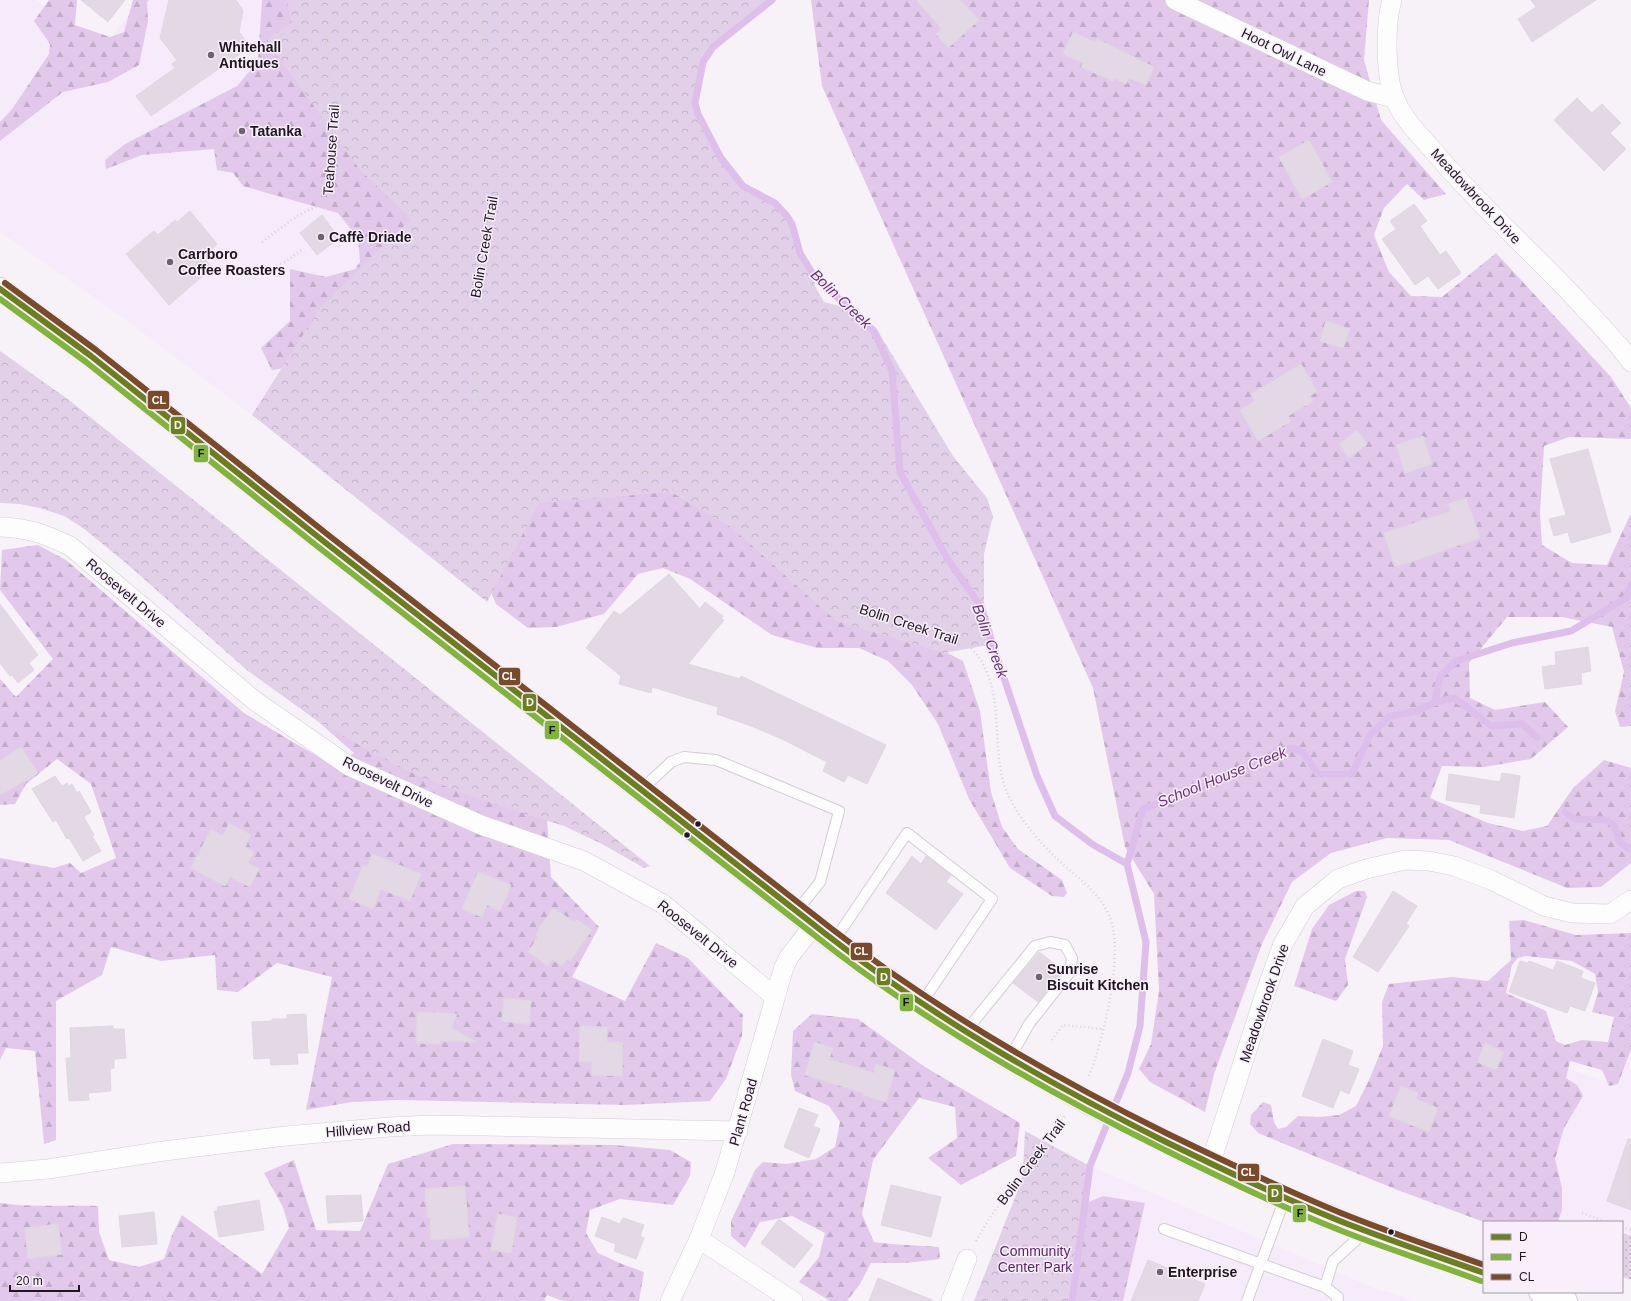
<svg xmlns="http://www.w3.org/2000/svg" width="1631" height="1301" font-family="Arial,sans-serif">
<style>
.built{fill:#f5ebfa}
.grass{fill:url(#grass-dots)}
.forest{fill:url(#forest-firs);fill-rule:evenodd}
.park{fill:url(#park-crowns)}
.lines{fill:none;stroke-linecap:round;stroke-linejoin:round}
.stream{stroke:#debfeb;stroke-width:7}
.building{fill:#e2d9e5;stroke:#ded8e0}
.lane-casing{stroke:#d3cdd5;stroke-width:12}
.street-casing{stroke:#d3cdd5;stroke-width:20}
.secondary-casing{stroke:#d3cdd5;stroke-width:24}
.path{stroke:#d7d5d7;stroke-width:2.5;stroke-dasharray:1 3;stroke-linecap:butt}
.lane{stroke:#fefdfe;stroke-width:10}
.street{stroke:#fefdfe;stroke-width:19}
.secondary{stroke:#fefdfe;stroke-width:22}
.secondary-bridge-casing{stroke:#d3cdd5;stroke-width:24;stroke-linecap:butt}
.secondary-bridge{stroke:#fefdfe;stroke-width:22}
.bus-1-casing{stroke:#f8effb;stroke-width:9}
.bus-2-casing{stroke:#f8effb;stroke-width:9}
.bus-3-casing{stroke:#f8effb;stroke-width:9}
.bus-1{stroke:#6b7f21;stroke-width:6}
.bus-2{stroke:#80b43b;stroke-width:6}
.bus-3{stroke:#7a4b2a;stroke-width:6}
.poi-dot{fill:#6a646c;stroke:#f8effb;stroke-width:1.5}
.bus-dot{fill:#1e1721;stroke:#f8effb;stroke-width:1.5}
.labels{text-anchor:middle;stroke-width:3;stroke-linejoin:round;paint-order:stroke}
.poi-label{font-size:14px;font-weight:bold;fill:#1e1721;stroke:#f8effb;text-anchor:start}
.street-label{font-size:14px;fill:#1e1721;stroke:#f8effb}
.park-label{font-size:14px;fill:#59266c;stroke:#f8effb}
.water-label{font-size:15px;font-style:italic;fill:#67347b;stroke:#f8effb}
.line-badge{stroke:#f8effb;stroke-width:1.5}
.badge-label{font-size:11px;text-anchor:middle;font-weight:bold;fill:#fff}
.pale-badge-label{font-size:11px;text-anchor:middle;font-weight:bold;fill:#111}
</style>
<defs>
<pattern id="grass-dots" width="8" height="8" patternUnits="userSpaceOnUse"><rect width="8" height="8" fill="#e2d0e9"/><path d="M2 2h.1M6 6h.1" fill="none" stroke="#c1b2c8" stroke-width="1.8" stroke-linecap="round"/></pattern>
<pattern id="forest-firs" width="22" height="20" patternUnits="userSpaceOnUse"><rect width="22" height="20" fill="#e2c9ec"/><path d="M5 1l3.5 6h-7zM16 11l3.5 6h-7z" fill="#c1acca"/></pattern>
<pattern id="park-crowns" width="20" height="18" patternUnits="userSpaceOnUse"><rect width="20" height="18" fill="#e2d0e9"/><path d="M2 6a3 3 0 1 1 6 0M12 15a3 3 0 1 1 6 0" fill="none" stroke="#c1b2c8"/></pattern>
</defs>
<rect width="100%" height="100%" fill="#f7f2f8"/>
<!-- built -->
<g class="built">
<polygon points="0,0 36,0 98,52 142,0 286,0 411,219 320,308 252,415 122,317 0,232"/>
<polygon points="1631,923 1631,1275 1622,1272 1622,1222 1484,1222 1545,1060 1606,1082"/>
<polygon points="1090,1166 1372,1287 1415,1301 1072,1301"/>
</g>
<!-- grass -->
<polygon class="grass" points="1622,1233 1631,1236 1631,1280 1622,1277"/>
<!-- forest -->
<g class="forest">
<polygon points="49,0 77,0 75,25 110,37 124,32 133,0 149,0 147,2 148,21 139,65 108,82 63,92 0,141 0,122 13,108 49,54 50,44 34,21"/>
<polygon points="262,0 479,0 489,187 304,365 272,370 261,348 290,321 290,269 326,277 355,269 360,262 358,238 338,213 243,186 233,173 217,170 214,149 142,155 106,169 105,160 125,144 237,86 258,61"/>
<polygon points="811,0 1369,0 1364,60 1381,120 1446,194 1424,200 1407,184 1384,208 1374,235 1389,272 1411,296 1442,297 1496,253 1611,377 1631,408 1631,439 1569,437 1544,446 1540,513 1542,545 1572,563 1607,565 1630,515 1631,515 1631,726 1620,727 1615,711 1624,672 1612,627 1562,617 1507,617 1469,663 1470,698 1495,710 1545,702 1568,727 1531,759 1484,767 1442,766 1430,798 1488,823 1523,831 1547,826 1573,788 1604,760 1631,768 1631,863 1601,887 1567,888 1449,840 1387,838 1331,853 1292,882 1262,944 1214,1074 1205,1112 1150,1082 1139,1069 1151,1044 1159,991 1154,894 1125,847 1093,688 822,86"/>
<polygon points="0,360 546,803 551,877 599,927 572,977 625,1001 656,943 688,958 743,1015 742,1036 726,1079 710,1101 626,1105 399,1100 352,1102 306,1110 332,977 277,963 238,992 217,990 215,955 161,961 111,947 102,975 56,1001 56,1140 44,1144 35,1051 6,1048 0,1060 0,858 54,868 70,863 81,873 116,858 91,784 57,759 26,784 15,804 0,805 0,679 16,697 53,659 0,590 2,550 38,545 66,560 244,713 334,766 354,753 219,635"/>
<polygon points="666,474 938,648 963,661 980,711 991,792 1002,827 1018,849 1062,880 1067,893 1064,897 1052,896 1010,868 969,799 938,724 912,685 888,661 859,648 817,648 772,635 690,579 663,568 638,574 604,614 556,627 528,628 496,604 480,567 522,488"/>
<polygon points="1356,891 1365,891 1367,897 1345,959 1348,985 1336,1001 1294,986 1312,929 1329,905"/>
<path d="M1524 920 1576 935 1631 933V1049L1618 1084 1609 1086 1602 1070 1570 1061 1566 1078 1578 1086 1583 1096 1564 1128 1555 1159 1562 1188V1210L1558 1222H1484L1400 1191 1258 1133 1250 1124 1251 1115 1263 1102 1271 1105 1274 1122 1278 1129 1286 1127 1298 1116 1317 1117 1339 1115 1356 1106 1369 1080 1383 1046 1382 1002 1389 984 1452 977 1488 981 1511 960 1509 921ZM1526 956 1572 961 1595 974 1598 992 1592 1012 1614 1017 1608 1042 1582 1040 1565 1045 1556 1041 1546 1011 1506 993 1512 965 1518 958Z"/>
<polygon points="812,1014 858,1019 925,1067 1020,1123 1016,1156 961,1185 928,1158 957,1138 955,1107 919,1098 873,1160 862,1214 874,1242 891,1244 939,1247 940,1259 906,1263 871,1263 860,1284 847,1301 830,1301 799,1282 819,1257 825,1233 792,1216 760,1222 745,1248 731,1236 731,1221 755,1170 763,1162 786,1164 816,1159 835,1147 840,1122 829,1106 795,1091 791,1075 793,1031"/>
<path d="M453 1144 615 1145 670 1150 691 1162 690 1176 673 1205 620 1199 590 1210 586 1233 598 1253 622 1264 644 1272 639 1301H563L547 1295 544 1301H0V1203C33 1208 66 1204 98 1206L99 1232 109 1260 139 1267 164 1259 172 1235 182 1215 262 1274 289 1228 283 1207 264 1173 294 1160 316 1230 360 1231 388 1164Z"/>
<polygon points="1103,1196 1145,1203 1123,1301 1019,1301 1055,1216"/>
</g>
<!-- park -->
<g class="park">
<polygon points="286,0 772,0 713,47 703,62 695,103 698,114 721,158 742,186 775,203 787,216 792,224 800,253 814,276 815,286 824,302 855,310 876,328 953,456 987,498 993,516 984,554 984,603 993,632 994,644 944,653 836,621 732,528 671,492 539,503 487,602 252,415 320,308 411,219 360,170 266,40 292,22"/>
<polygon points="0,351 69,400 650,866 644,868 602,844 564,826 476,798 419,776 376,755 316,720 248,671 127,564 83,528 64,516 40,508 19,504 0,503"/>
<polygon points="1025,1131 1090,1166 1072,1301 974,1301 1020,1185 1023,1169"/>
</g>
<g class="lines">
<!-- stream -->
<g class="stream">
<polyline points="772,0 713,47 703,62 695,103 698,114 721,158 743,186 775,203 787,216 792,224 800,253 814,276 874,331 892,371 900,472 947,558 979,604 1037,776 1055,816 1092,844 1127,864 1146,942 1140,1026 1128,1073 1090,1166 1072,1301"/>
<polyline points="1435,702 1440,676 1456,661 1512,643 1571,631 1626,598 1631,585"/>
<polyline points="1565,812 1575,819 1607,820 1614,825 1620,842 1628,848"/>
<polyline points="1127,864 1143,809 1246,771 1280,751 1293,748 1304,753 1318,774 1352,774 1370,735 1390,716 1417,711 1435,702 1455,698 1491,726 1522,724 1537,737"/>
</g>
</g>
<!-- building -->
<g class="building">
<polygon points="81,0 125,0 108,22"/>
<polygon points="169,0 236,0 243,10 239,32 250,47 151,116 136,96 175,68 172,64 177,60 160,38"/>
<polygon points="916,0 960,0 979,20 948,48 936,34 942,29"/>
<polygon points="1531,0 1596,0 1532,42 1518,19 1536,7"/>
<polygon points="1073,32 1095,42 1097,39 1154,67 1146,85 1129,78 1126,84 1114,78 1113,81 1081,67 1083,63 1063,54"/>
<polygon points="1577,98 1592,113 1602,104 1621,123 1610,133 1626,149 1604,171 1554,120"/>
<polygon points="1309,140 1332,182 1302,199 1279,157"/>
<polygon points="1414,204 1427,221 1420,226 1440,255 1446,251 1461,273 1438,289 1428,276 1415,285 1382,239 1396,229 1390,221"/>
<polygon points="190,211 217,244 203,256 212,268 169,305 126,254 154,231 158,235 175,220 177,222"/>
<polygon points="322,215 339,238 317,255 300,233"/>
<polygon points="1326,321 1350,329 1343,348 1320,341"/>
<polygon points="1301,364 1317,391 1310,396 1313,401 1288,416 1291,421 1258,441 1240,410 1255,401 1251,394"/>
<polygon points="1357,430 1367,444 1349,458 1339,444"/>
<polygon points="1423,436 1432,464 1405,473 1396,445"/>
<polygon points="1588,449 1611,532 1571,543 1568,532 1554,536 1549,519 1566,515 1550,459"/>
<polygon points="1466,498 1480,538 1395,567 1384,533 1451,511 1448,504"/>
<polygon points="669,574 700,609 705,602 723,616 721,618 724,620 688,664 740,679 741,676 886,745 867,784 848,775 844,782 823,771 827,762 782,739 751,726 717,714 718,707 652,687 651,693 619,684 621,676 586,648 614,611 620,615"/>
<polygon points="0,604 38,655 29,663 34,670 18,683 12,675 10,676 0,663"/>
<polygon points="1588,647 1591,671 1581,673 1582,684 1545,689 1542,667 1556,665 1555,652"/>
<polygon points="21,747 38,773 0,795 0,761"/>
<polygon points="1502,773 1520,776 1514,818 1480,813 1481,805 1446,800 1449,774 1500,782"/>
<polygon points="55,776 62,786 67,783 69,786 72,784 77,793 79,791 91,812 84,817 94,835 92,836 101,851 83,861 69,838 67,839 56,820 53,822 32,789"/>
<polygon points="229,823 251,835 245,847 254,852 248,863 259,869 250,887 230,877 225,886 191,868 211,829 223,836"/>
<polygon points="372,854 421,874 410,901 381,889 373,909 349,899 363,865 367,867"/>
<polygon points="912,856 921,864 926,856 951,875 946,882 963,894 936,930 886,893"/>
<polygon points="478,872 511,885 500,911 487,905 482,917 462,909"/>
<polygon points="1393,891 1417,906 1406,924 1409,926 1378,972 1353,957"/>
<polygon points="553,908 574,922 576,919 592,930 570,961 567,959 562,966 552,959 548,966 528,952 538,937 536,935 539,928"/>
<polygon points="1039,952 1063,970 1038,1002 1013,983"/>
<polygon points="1520,961 1528,963 1529,961 1553,970 1557,961 1583,971 1581,978 1595,983 1585,1011 1570,1006 1567,1013 1509,992"/>
<polygon points="504,998 531,1001 529,1024 502,1021"/>
<polygon points="417,1012 457,1014 451,1028 477,1042 440,1041 440,1044 416,1043"/>
<polygon points="306,1014 308,1053 297,1053 298,1064 271,1065 270,1058 254,1059 252,1022 272,1021 272,1019 287,1019 287,1015"/>
<polygon points="113,1026 113,1029 124,1029 126,1058 114,1059 114,1068 110,1069 111,1091 88,1093 89,1100 69,1101 66,1058 71,1058 70,1028"/>
<polygon points="580,1026 607,1027 607,1042 623,1042 622,1076 592,1075 592,1062 579,1062"/>
<polygon points="1323,1039 1353,1051 1348,1065 1359,1069 1349,1094 1340,1090 1333,1108 1302,1096"/>
<polygon points="814,1042 833,1048 829,1059 874,1073 876,1064 895,1070 886,1102 863,1095 864,1093 805,1075"/>
<polygon points="1485,1043 1504,1052 1496,1070 1477,1062"/>
<polygon points="1401,1086 1418,1093 1416,1099 1438,1108 1429,1132 1389,1116"/>
<polygon points="799,1108 818,1115 813,1126 820,1129 809,1158 784,1147"/>
<polygon points="1628,1139 1631,1139 1631,1210 1607,1201"/>
<polygon points="891,1185 941,1197 931,1237 881,1225"/>
<polygon points="465,1186 469,1237 431,1240 430,1217 427,1218 425,1189"/>
<polygon points="361,1195 363,1221 328,1223 326,1196"/>
<polygon points="259,1200 264,1230 219,1237 214,1211 218,1211 217,1207"/>
<polygon points="154,1212 157,1244 122,1247 119,1216"/>
<polygon points="498,1214 517,1218 511,1253 491,1250"/>
<polygon points="602,1217 620,1224 623,1218 644,1225 640,1236 644,1238 636,1259 614,1251 616,1244 595,1236"/>
<polygon points="779,1219 813,1245 794,1268 761,1243"/>
<polygon points="58,1224 62,1254 28,1259 25,1228"/>
<polygon points="1148,1260 1205,1284 1198,1301 1131,1301"/>
<polygon points="878,1278 932,1300 932,1301 869,1301"/>
</g>
<g class="lines">
<defs>
<g id="lane">
<polyline points="641,790 671,762 684,757 716,760 839,811 820,882 796,912"/>
<polyline points="834,941 907,833 992,899 921,1004"/>
<polyline points="965,1032 1035,946 1050,942 1065,945 1072,958 1070,972 1029,1024 1010,1058"/>
<polyline points="1164,1229 1325,1287 1338,1297 1337,1301"/>
<polyline points="1325,1287 1333,1261 1366,1231"/>
<polyline points="1247,1301 1285,1198"/>
</g>
<g id="street">
<polyline points="1175,0 1367,91 1394,98"/>
<path d="M1392 0C1385 24 1385 76 1395 99 1403 120 1422 137 1436 154 1480 206 1531 251 1577 300 1595 320 1616 340 1631 362"/>
<path d="M0 527C30 528 43 534 70 546L255 701 349 766 481 825 584 861 663 904 775 997"/>
<polyline points="1210,1165 1266,991 1283,944 1305,906 1338,879 1366,869 1405,860 1429,861 1454,866 1491,880 1544,906 1572,913 1610,914 1631,900"/>
<polyline points="0,1173 48,1169 164,1151 286,1136 389,1127 432,1125 738,1131"/>
<polyline points="699,1239 793,1301"/>
<polyline points="670,1301 699,1239 725,1172 784,967 789,957 814,925"/>
<polyline points="951,1301 967,1259"/>
</g>
<g id="secondary">
<path d="M0 289 91 356 322 540 834 941C900 990 967 1035 1039 1075"/>
<polyline points="1184,1151 1285,1198 1366,1231 1484,1273"/>
<polyline points="1540,1292 1566,1301"/>
</g>
</defs>
<!-- lane casing -->
<use href="#lane" class="lane-casing"/>
<!-- street casing -->
<use href="#street" class="street-casing"/>
<!-- secondary casing -->
<use href="#secondary" class="secondary-casing"/>
<!-- path -->
<g class="path">
<path d="M485 0 483 30 498 153 497 177 475 279 471 339 479 400 496 439 514 460 531 473 547 481 562 485H580L675 467C687 468 696 470 706 477 750 526 797 581 858 608 878 617 898 621 919 627 934 630 952 633 965 643 1010 679 988 741 1006 790 1015 813 1035 837 1053 855 1075 877 1104 893 1112 924 1122 962 1103 1042 1088 1078"/>
<polyline points="332,152 345,183 355,199 356,207 349,212"/>
<polyline points="262,242 297,216 330,200 327,165 332,152 336,104 325,54 335,0"/>
<polyline points="273,267 285,262 303,249"/>
<polyline points="1052,1040 1063,1025 1103,1029"/>
<polyline points="1582,1213 1607,1222"/>
<polyline points="1622,1227 1631,1230"/>
<polyline points="976,1241 991,1216 1066,1115"/>
</g>
<!-- lane -->
<use href="#lane" class="lane"/>
<!-- street -->
<use href="#street" class="street"/>
<!-- secondary -->
<use href="#secondary" class="secondary"/>
<defs>
<polyline id="secondary-bridge" points="1039,1075 1087,1102 1184,1151"/>
</defs>
<!-- secondary-bridge casing -->
<use href="#secondary-bridge" class="secondary-bridge-casing"/>
<!-- secondary-bridge -->
<use href="#secondary-bridge" class="secondary-bridge"/>
<defs>
<path id="bus-1" d="M0 289 91 356 322 540 827 935C932 1017 1046 1082 1164 1141 1222 1169 1280 1197 1340 1221 1388 1240 1436 1256 1484 1273"/>
<path id="bus-2" d="M0 299 86 362 317 546 836 952C937 1029 1047 1092 1161 1148 1219 1177 1277 1205 1337 1229 1384 1248 1433 1263 1481 1281"/>
<path id="bus-3" d="M5 283 96 350 327 534 832 929C936 1010 1049 1075 1166 1133 1224 1161 1282 1189 1341 1213 1388 1232 1436 1248 1484 1265"/>
</defs>
<!-- bus-1 casing -->
<use href="#bus-1" class="bus-1-casing"/>
<!-- bus-2 casing -->
<use href="#bus-2" class="bus-2-casing"/>
<!-- bus-3 casing -->
<use href="#bus-3" class="bus-3-casing"/>
<!-- bus-1 -->
<use href="#bus-1" class="bus-1"/>
<!-- bus-2 -->
<use href="#bus-2" class="bus-2"/>
<!-- bus-3 -->
<use href="#bus-3" class="bus-3"/>
</g>
<!-- markers -->
<g class="poi-dot">
<circle cx="211" cy="55" r="4"/>
<circle cx="242" cy="131" r="4"/>
<circle cx="321" cy="237" r="4"/>
<circle cx="170" cy="262" r="4"/>
<circle cx="1039" cy="977" r="4"/>
<circle cx="1160" cy="1272" r="4"/>
</g>
<g class="bus-dot">
<circle cx="698" cy="824" r="3.5"/>
<circle cx="687" cy="835" r="3.5"/>
<circle cx="1391" cy="1232" r="3.5"/>
</g>
<g class="labels">
<!-- poi labels -->
<g class="poi-label">
<text x="219" y="52">Whitehall<tspan x="219" dy="16">Antiques</tspan></text>
<text x="250" y="136">Tatanka</text>
<text x="329" y="242">Caffè Driade</text>
<text x="178" y="259">Carrboro<tspan x="178" dy="16">Coffee Roasters</tspan></text>
<text x="1047" y="974">Sunrise<tspan x="1047" dy="16">Biscuit Kitchen</tspan></text>
<text x="1168" y="1277">Enterprise</text>
</g>
<!-- street labels -->
<g class="street-label">
<text transform="translate(1284 52) rotate(26)" y="5">Hoot Owl Lane</text>
<text transform="translate(331 150) rotate(-86)" y="5">Teahouse Trail</text>
<text transform="translate(1476 196) rotate(47)" y="5">Meadowbrook Drive</text>
<text transform="translate(484 247) rotate(-80)" y="5">Bolin Creek Trail</text>
<text transform="translate(126 593) rotate(40)" y="5">Roosevelt Drive</text>
<text transform="translate(909 624) rotate(18)" y="5">Bolin Creek Trail</text>
<text transform="translate(388 782) rotate(26)" y="5">Roosevelt Drive</text>
<text transform="translate(698 934) rotate(39)" y="5">Roosevelt Drive</text>
<text transform="translate(1264 1003) rotate(-71)" y="5">Meadowbrook Drive</text>
<text transform="translate(743 1112) rotate(-74)" y="5">Plant Road</text>
<text transform="translate(368 1129) rotate(-4)" y="5">Hillview Road</text>
<text transform="translate(1031 1162) rotate(-53)" y="5">Bolin Creek Trail</text>
</g>
<!-- park labels -->
<g class="park-label">
<text x="1035" y="1256">Community<tspan x="1035" dy="16">Center Park</tspan></text>
</g>
<!-- water labels -->
<g class="water-label">
<text transform="translate(841 299) rotate(44)" y="5">Bolin Creek</text>
<text transform="translate(990 641) rotate(70)" y="5">Bolin Creek</text>
<text transform="translate(1222 777) rotate(-22)" y="5">School House Creek</text>
</g>
</g>
<g class="line-badge">
<rect x="147" y="390" width="23" height="20" rx="4" fill="#7a4b2a"/>
<rect x="170" y="416" width="16" height="19" rx="4" fill="#6b7f21"/>
<rect x="193" y="444" width="16" height="19" rx="4" fill="#80b43b"/>
<rect x="498" y="667" width="23" height="19" rx="4" fill="#7a4b2a"/>
<rect x="522" y="693" width="15" height="19" rx="4" fill="#6b7f21"/>
<rect x="544" y="720" width="16" height="20" rx="4" fill="#80b43b"/>
<rect x="850" y="942" width="23" height="19" rx="4" fill="#7a4b2a"/>
<rect x="876" y="967" width="15" height="19" rx="4" fill="#6b7f21"/>
<rect x="899" y="993" width="15" height="19" rx="4" fill="#80b43b"/>
<rect x="1237" y="1163" width="23" height="19" rx="4" fill="#7a4b2a"/>
<rect x="1267" y="1184" width="16" height="19" rx="4" fill="#6b7f21"/>
<rect x="1292" y="1204" width="15" height="19" rx="4" fill="#80b43b"/>
</g>
<g class="badge-label">
<text x="159" y="404">CL</text>
<text x="178" y="429">D</text>
<text x="509" y="680">CL</text>
<text x="530" y="706">D</text>
<text x="861" y="955">CL</text>
<text x="884" y="981">D</text>
<text x="1248" y="1176">CL</text>
<text x="1275" y="1197">D</text>
</g>
<g class="pale-badge-label">
<text x="201" y="457">F</text>
<text x="552" y="734">F</text>
<text x="906" y="1006">F</text>
<text x="1300" y="1217">F</text>
</g>
<!-- legend -->
<rect x="1483" y="1221" width="140" height="72" fill="#f8effb" stroke="#a199a4"/>
<rect x="1491" y="1234" width="20" height="6" fill="#6b7f21" stroke="#a199a4"/>
<text x="1519" y="1241" font-size="12" fill="#1e1721">D</text>
<rect x="1491" y="1254" width="20" height="6" fill="#80b43b" stroke="#a199a4"/>
<text x="1519" y="1261" font-size="12" fill="#1e1721">F</text>
<rect x="1491" y="1274" width="20" height="6" fill="#7a4b2a" stroke="#a199a4"/>
<text x="1519" y="1281" font-size="12" fill="#1e1721">CL</text>
<!-- scale -->
<path d="M10 1285v6h69v-6" fill="none" stroke="#1e1721" stroke-width="2"/>
<text x="16" y="1285" font-size="12" fill="#1e1721" stroke="#f8effb" stroke-width="3" paint-order="stroke">20 m</text>
</svg>
